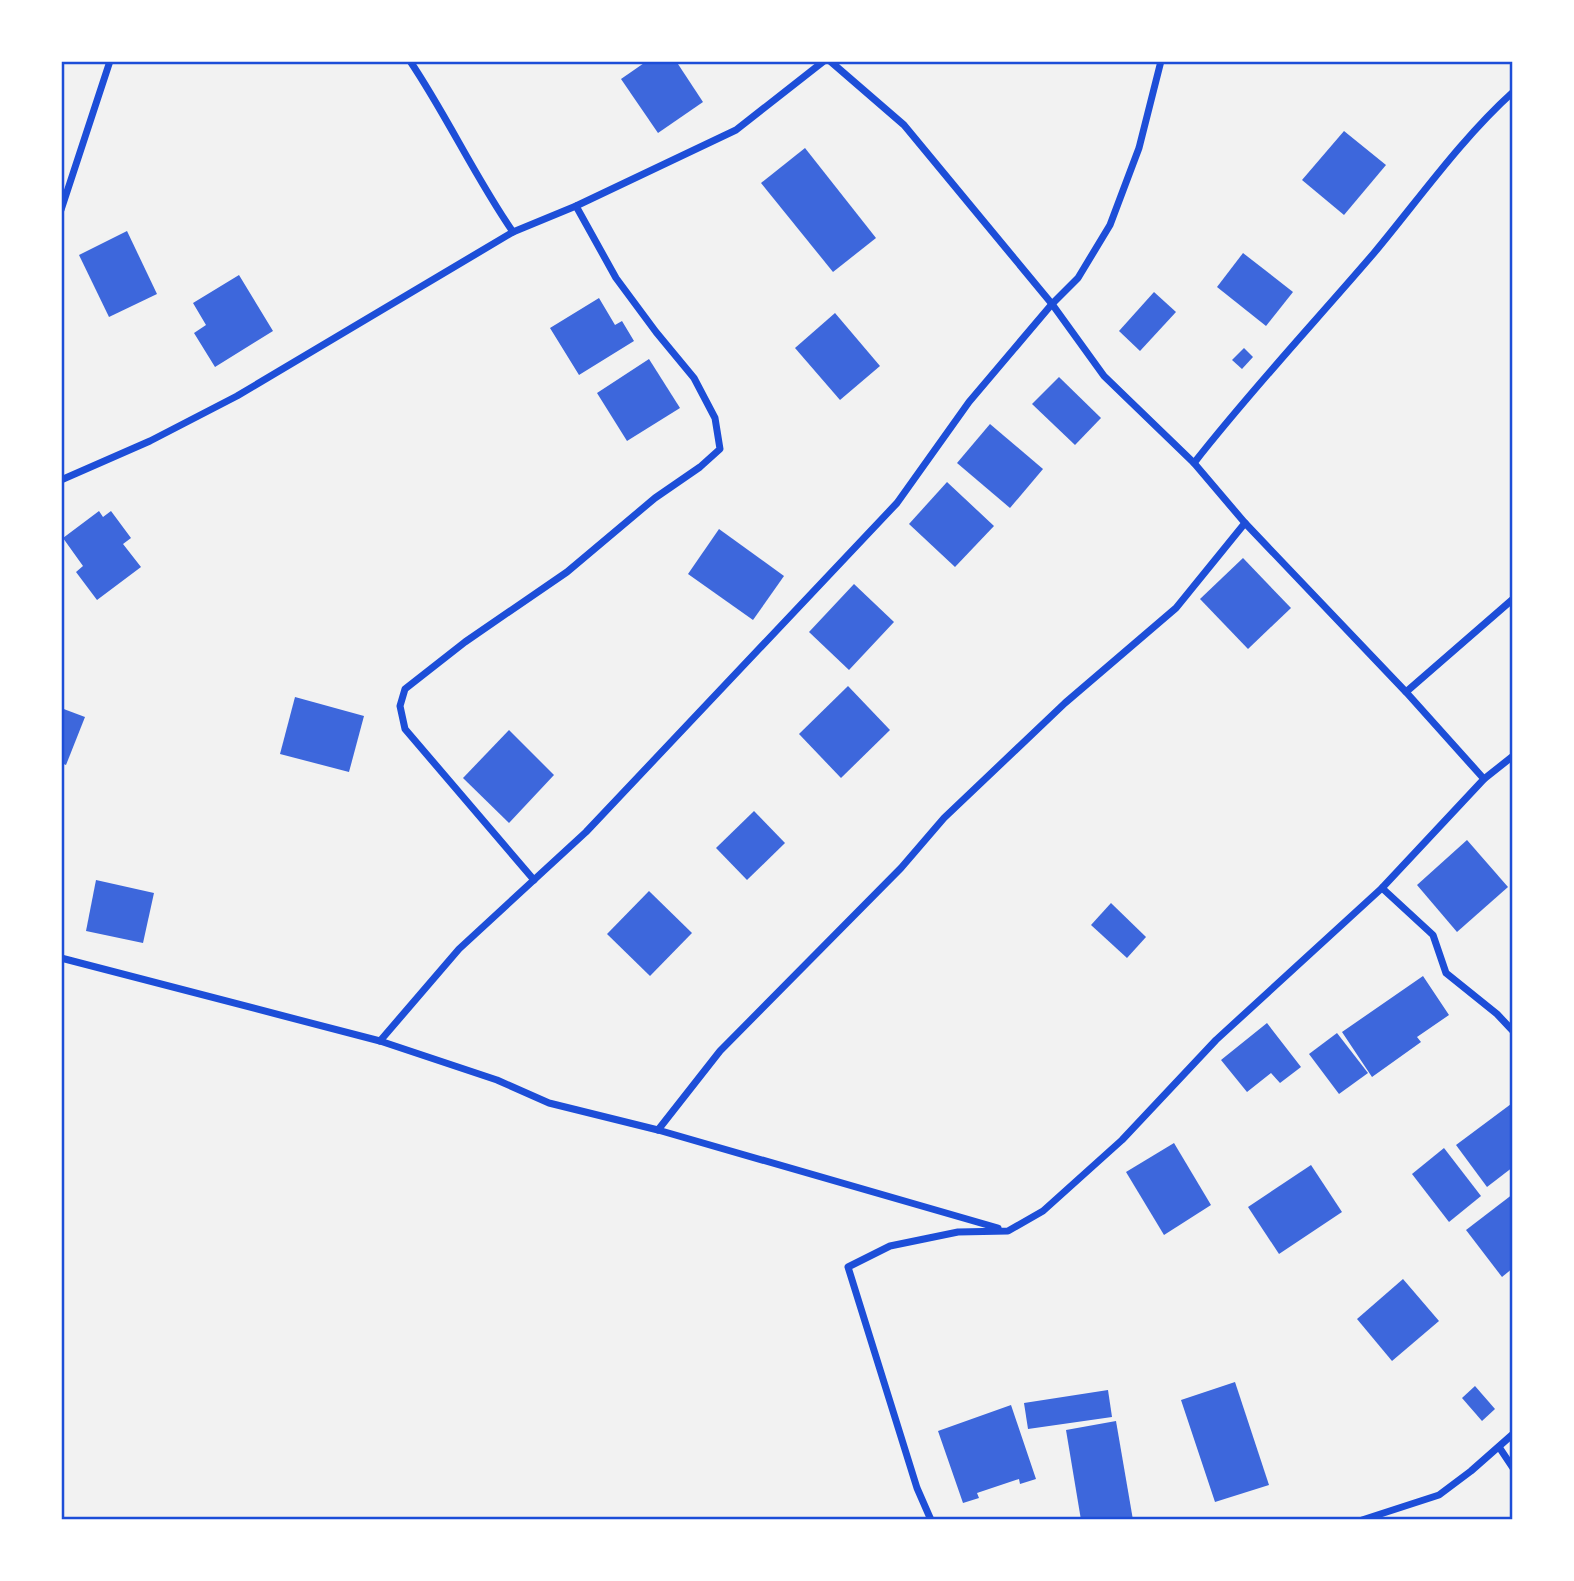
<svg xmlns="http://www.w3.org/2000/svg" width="1574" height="1581" font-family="'Times New Roman',serif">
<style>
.building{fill:#3d67dc}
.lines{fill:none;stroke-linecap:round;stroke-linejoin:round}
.minor{stroke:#1d4ed8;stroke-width:7}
.neatline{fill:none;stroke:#1d4ed8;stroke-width:2.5}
</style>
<rect width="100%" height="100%" fill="#f2f2f2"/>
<!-- building -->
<g class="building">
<polygon points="647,61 676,61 703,102 658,133 621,79"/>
<polygon points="1344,131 1386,165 1344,215 1302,180"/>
<polygon points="805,148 876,238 833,272 761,183"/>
<polygon points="127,231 157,294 109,317 79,255"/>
<polygon points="1243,253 1293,292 1266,326 1217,287"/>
<polygon points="239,275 273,331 215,367 194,333 206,325 193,303"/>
<polygon points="1154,292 1176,312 1140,351 1119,331"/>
<polygon points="599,298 615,325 622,321 634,341 579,375 550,328"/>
<polygon points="835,313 880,366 840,400 795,348"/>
<polygon points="1244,348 1253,357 1242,369 1232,360"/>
<polygon points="649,359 680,408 627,441 597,393"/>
<polygon points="1059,377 1101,418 1075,445 1032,404"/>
<polygon points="990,424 1043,469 1010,508 957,463"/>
<polygon points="947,482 994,526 955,567 909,524"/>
<polygon points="99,511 103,517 111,511 131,538 123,544 141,567 97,600 76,572 83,566 63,538"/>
<polygon points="719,529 784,576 753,620 688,574"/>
<polygon points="1243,558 1291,608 1248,649 1200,599"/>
<polygon points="854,584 894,622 849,670 809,632"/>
<polygon points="848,686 890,730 841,778 799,734"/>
<polygon points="295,697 364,716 349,772 280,754"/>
<polygon points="61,708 85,717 66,765 61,763"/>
<polygon points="509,730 554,775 509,823 463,778"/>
<polygon points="754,811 785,843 747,880 716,848"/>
<polygon points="1467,840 1508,887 1457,932 1417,885"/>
<polygon points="96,880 154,893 143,943 86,931"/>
<polygon points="649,891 692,933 650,976 607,934"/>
<polygon points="1111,903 1146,937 1127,958 1091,925"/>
<polygon points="1423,976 1449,1015 1417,1037 1421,1042 1372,1077 1342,1032"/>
<polygon points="1267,1023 1301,1067 1280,1083 1271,1073 1247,1092 1221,1060"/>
<polygon points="1337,1033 1368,1073 1339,1094 1309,1054"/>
<polygon points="1511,1104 1513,1167 1487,1187 1456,1145"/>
<polygon points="1174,1143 1211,1205 1164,1235 1126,1172"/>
<polygon points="1444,1148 1481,1196 1449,1222 1412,1174"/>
<polygon points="1311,1165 1342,1212 1279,1254 1248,1207"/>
<polygon points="1513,1194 1513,1268 1502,1277 1466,1230"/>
<polygon points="1403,1279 1439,1321 1392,1361 1357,1319"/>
<polygon points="1235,1382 1269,1485 1215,1502 1181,1400"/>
<polygon points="1475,1386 1495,1409 1482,1421 1462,1398"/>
<polygon points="1108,1390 1112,1417 1028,1429 1024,1403"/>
<polygon points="1011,1405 1036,1479 1020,1484 1019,1479 977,1493 979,1498 963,1503 938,1431"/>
<polygon points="1116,1421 1133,1520 1081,1520 1066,1430"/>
</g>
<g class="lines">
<!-- minor -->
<g class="minor">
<path d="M410 61C447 116 475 177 513 232"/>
<polyline points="830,61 904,125 1052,304 1104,376 1194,463 1245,523 1406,692 1484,779"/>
<polyline points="61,210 110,61"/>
<path d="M1194 463C1251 390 1314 323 1374 253 1419 199 1461 139 1513 92"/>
<polyline points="61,480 150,441 237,396 513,232 576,206 736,130 824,61"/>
<polyline points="1406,692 1513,599"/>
<polyline points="534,880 405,729 400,706 405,689 465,642 567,572 655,498 700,467 720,449 715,418 694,378 656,332 616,278 576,206"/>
<polyline points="1382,888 1433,935 1446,973 1497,1014 1513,1031"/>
<polyline points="61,958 380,1041 497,1080 549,1103 658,1130 998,1228"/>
<polyline points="380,1041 459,949 586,832 897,503 969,402 1052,304 1078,278 1110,225 1139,148 1161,61"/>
<polyline points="658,1130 720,1051 901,868 944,818 1065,703 1176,608 1245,523"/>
<polyline points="1499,1447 1513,1468"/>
<polyline points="931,1520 917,1488 848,1267 890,1246 958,1232 1008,1231 1043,1211 1122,1140 1216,1040 1382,888 1484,779 1513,756"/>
<polyline points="1362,1520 1439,1495 1471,1471 1513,1434"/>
</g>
</g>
<!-- border -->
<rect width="1574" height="1581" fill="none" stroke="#ffffff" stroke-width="126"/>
<rect x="63" y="63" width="1448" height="1455" class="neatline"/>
</svg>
